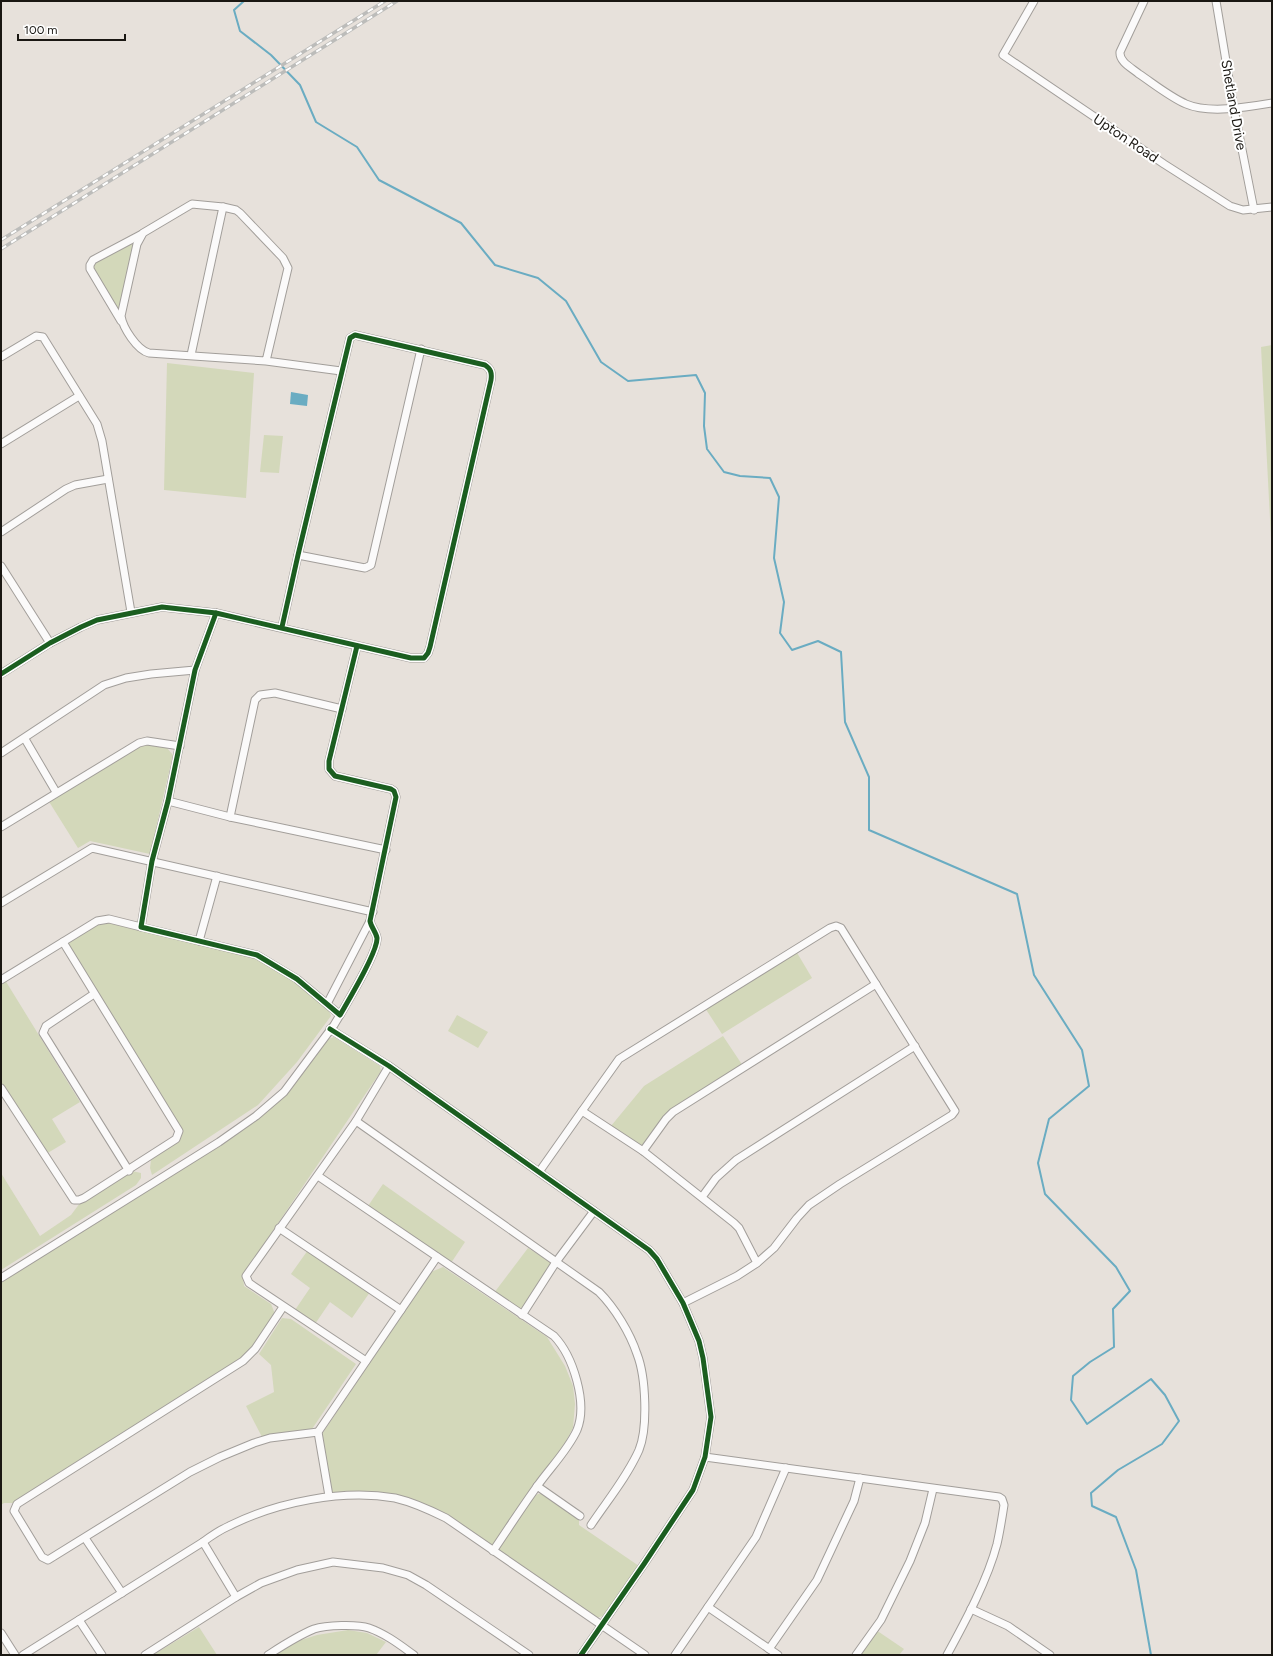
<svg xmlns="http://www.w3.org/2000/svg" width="1273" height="1656" font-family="Figtree,sans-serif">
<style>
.green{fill:#d3d8ba}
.water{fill:#6aacc2}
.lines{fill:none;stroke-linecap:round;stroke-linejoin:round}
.stream{stroke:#6aacc2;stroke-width:2}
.street-casing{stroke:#a29e9a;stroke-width:9}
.street{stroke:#fbfafa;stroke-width:7}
.rail-casing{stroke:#bcbcba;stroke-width:3.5}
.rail{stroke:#fff;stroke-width:2;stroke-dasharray:6;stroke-linecap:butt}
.cycleway-casing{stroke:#fff;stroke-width:8}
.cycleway{stroke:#1b5e20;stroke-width:5}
.labels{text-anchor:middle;stroke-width:4;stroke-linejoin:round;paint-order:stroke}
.street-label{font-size:14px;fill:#1a1712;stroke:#fff}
</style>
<rect width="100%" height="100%" fill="#e7e1db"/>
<!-- green -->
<g class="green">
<polygon points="136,240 119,314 93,269 95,262"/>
<polygon points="1272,345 1272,557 1261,347"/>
<polygon points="167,363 254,373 246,498 164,490"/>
<polygon points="264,435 283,436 279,473 260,472"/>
<polygon points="147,744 167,748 173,755 150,854 90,841 78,848 48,800 139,746"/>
<polygon points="109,920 257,956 276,967 327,1006 331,1016 297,1062 258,1105 152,1175 150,1168 151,1160 178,1141 180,1137 65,943 98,923"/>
<polygon points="796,951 812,978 722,1034 705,1008"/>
<polygon points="5,980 80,1102 52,1119 66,1142 46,1154 1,1083 1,983"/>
<polygon points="457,1015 488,1032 478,1048 448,1031"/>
<polygon points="723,1036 743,1066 680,1105 642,1149 611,1126 644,1086"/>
<polygon points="334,1037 380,1066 381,1071 243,1275 244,1286 271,1304 275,1314 250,1350 246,1355 14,1503 4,1503 1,1505 1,1281 220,1145 286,1093 328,1039"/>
<polygon points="132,1171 141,1173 141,1178 136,1185 1,1270 1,1173 40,1236 71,1215 80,1203"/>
<polygon points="383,1184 465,1242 451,1263 368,1206"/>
<polygon points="528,1248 550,1262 550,1268 523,1307 517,1309 494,1293"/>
<polygon points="308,1250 370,1292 352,1318 330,1302 315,1324 295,1310 310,1288 291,1274"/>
<polygon points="443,1267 547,1337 565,1366 573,1386 575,1404 573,1428 565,1443 535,1484 492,1547 447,1517 396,1497 331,1494 322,1434 431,1272"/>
<polygon points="282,1318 291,1319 356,1364 312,1429 262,1437 246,1406 274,1392 271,1365 259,1354"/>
<polygon points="546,1493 579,1517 579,1525 639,1566 603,1616 596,1618 495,1551 532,1497 538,1494"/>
<polygon points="199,1627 217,1655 153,1655"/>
<polygon points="348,1630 367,1633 386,1642 376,1655 273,1655 292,1643 317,1635"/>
<polygon points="876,1630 904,1649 899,1655 859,1655"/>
</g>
<!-- water -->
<polygon class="water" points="291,392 308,395 307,406 290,404"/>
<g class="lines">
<!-- stream -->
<polyline class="stream" points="244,1 234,10 240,31 271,55 300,85 316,122 357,147 379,180 461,223 495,265 538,278 566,301 601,362 628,381 696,375 705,393 704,426 707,449 724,472 740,476 770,478 779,497 774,558 784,602 780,633 792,650 818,641 841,652 845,722 869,777 869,830 1017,894 1034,975 1082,1050 1089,1086 1049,1119 1038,1163 1045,1194 1116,1267 1130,1291 1113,1309 1114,1347 1090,1362 1073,1376 1071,1400 1087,1424 1151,1379 1165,1395 1179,1421 1162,1444 1118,1470 1091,1493 1092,1506 1116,1517 1136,1570 1151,1655"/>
<defs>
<g id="street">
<polyline points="1034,1 1003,55 1164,164 1230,206 1243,210 1272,207"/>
<path d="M1144 1 1120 52C1119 62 1132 68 1139 74 1154 84 1170 97 1186 104 1209 114 1248 107 1272 103"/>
<polyline points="1216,1 1234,109 1254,210"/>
<polyline points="121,321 90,269 90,265 93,260 142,234"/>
<polyline points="191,355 223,207"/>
<polyline points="1,357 36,336 43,337 97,424 102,441 131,612"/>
<path d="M266 361 288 268 283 258 240 213 236 210 223 207 192 204 143 233 137 244 121 316C123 328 137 350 149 353L266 361 341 371"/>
<polyline points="1,444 79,396"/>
<polyline points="1,532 66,489 75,485 108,479"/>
<polyline points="298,555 365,568 371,565 421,349"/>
<polyline points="1,566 50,643"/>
<path d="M216 613 195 670 168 801 152 861 141 927 257 955 297 979 340 1015C348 1001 378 952 377 938 376 932 371 927 370 921L396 797 394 791 391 789 335 776 329 769V761L357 646"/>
<path d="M1 674 50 643 81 627 97 620 162 607 216 613 411 658H424L428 653 430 647 491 380C492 373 491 369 485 365L355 335 350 338 298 555 282 627"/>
<polyline points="342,709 275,693 260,695 255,700 230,817 386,850"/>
<polyline points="25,739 56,792"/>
<polyline points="1,753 104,685 126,678 151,674 195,670"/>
<polyline points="168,801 230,817"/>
<polyline points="1,827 139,743 147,741 180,746"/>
<polyline points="1,903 92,848 373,912"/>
<polyline points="199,941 217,876"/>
<polyline points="1,980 97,921 109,919 141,927"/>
<polyline points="94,994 46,1026 43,1033 129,1171"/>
<polyline points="327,1004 370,921"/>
<polyline points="330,1029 389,1066 649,1250 657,1259 683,1303 699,1341 703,1358 711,1417 705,1457 693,1490 644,1564 581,1655"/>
<polyline points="1,1088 74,1200 79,1200 84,1198 176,1139 179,1131 63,942"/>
<polyline points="582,1111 619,1059 830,928 836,926 841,928 955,1111 952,1115 840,1184 809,1205 797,1218 774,1248 757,1263"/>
<path d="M356 1121 599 1292C615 1308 630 1333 637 1354 646 1377 648 1428 639 1450 627 1477 607 1501 591 1525"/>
<polyline points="643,1151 666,1119 673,1112 876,984"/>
<polyline points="539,1172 582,1111 643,1151 734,1223 739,1228 757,1263 737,1276 683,1303"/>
<path d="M318 1176 554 1336C573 1356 588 1403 577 1430 568 1450 550 1468 538 1485 522 1507 508 1529 493 1551"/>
<polyline points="702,1197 716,1178 736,1160 915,1046"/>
<polyline points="279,1228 401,1310"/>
<polyline points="1,1278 219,1142 256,1116 284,1092 334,1025 340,1015"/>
<polyline points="283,1307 255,1349 243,1361 17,1504 14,1511 42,1557 48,1560 190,1472 220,1457 254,1443 270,1438 318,1432"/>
<polyline points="522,1315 556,1262 594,1211"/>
<polyline points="366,1361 249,1283 246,1276 356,1121 389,1066"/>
<path d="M705 1457 999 1497 1002 1499 1004 1505C1002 1518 1000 1531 997 1544 988 1579 965 1622 947 1655"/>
<polyline points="537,1486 580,1516"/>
<polyline points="329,1496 318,1432 437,1257"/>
<polyline points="85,1538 122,1593"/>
<path d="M203 1542C211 1536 220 1530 229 1526 277 1502 342 1489 395 1498 412 1502 430 1510 446 1518L645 1655"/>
<polyline points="708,1607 778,1655"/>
<polyline points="971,1609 1008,1626 1050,1655"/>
<polyline points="79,1620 102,1655"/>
<polyline points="1,1633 15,1655"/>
<polyline points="769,1649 817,1580 854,1501 860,1478"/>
<polyline points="23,1655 203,1542 236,1597"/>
<polyline points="145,1655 236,1597 261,1583 297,1570 333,1562 383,1568 408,1575 426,1585 529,1655"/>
<path d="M268 1655C282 1646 297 1636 314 1629 326 1625 357 1624 369 1628 386 1634 400 1645 414 1655"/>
<polyline points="675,1655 756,1537 786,1468"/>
<polyline points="856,1655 881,1620 910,1561 925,1523 933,1489"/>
</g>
</defs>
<!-- street casing -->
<use href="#street" class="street-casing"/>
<!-- street -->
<use href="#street" class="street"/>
<defs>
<g id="rail">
<polyline points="1,240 385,1"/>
<polyline points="1,249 397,1"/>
</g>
</defs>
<!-- rail casing -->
<use href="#rail" class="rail-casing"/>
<!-- rail -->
<use href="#rail" class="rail"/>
<defs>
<g id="cycleway">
<path d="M216 613 195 670 168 801 152 861 141 927 257 955 297 979 340 1015C348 1001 378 952 377 938 376 932 371 927 370 921L396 797 394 791 391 789 335 776 329 769V761L357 646"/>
<path d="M1 674 50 643 81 627 97 620 162 607 216 613 411 658H424L428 653 430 647 491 380C492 373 491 369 485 365L355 335 350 338 298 555 282 627"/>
<polyline points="330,1029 389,1066 649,1250 657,1259 683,1303 699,1341 703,1358 711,1417 705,1457 693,1490 644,1564 581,1655"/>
</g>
</defs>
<!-- cycleway casing -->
<use href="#cycleway" class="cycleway-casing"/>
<!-- cycleway -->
<use href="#cycleway" class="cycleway"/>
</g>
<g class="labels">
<!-- street labels -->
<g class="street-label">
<text transform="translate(1234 105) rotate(80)" y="5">Shetland Drive</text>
<text transform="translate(1126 138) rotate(34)" y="5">Upton Road</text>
</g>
</g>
<!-- border -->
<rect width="1273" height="1656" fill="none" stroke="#1a1712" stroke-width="4"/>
<!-- scale -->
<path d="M18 34v6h107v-6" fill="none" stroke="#1a1712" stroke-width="2"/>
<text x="24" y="34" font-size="12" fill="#1a1712" stroke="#ffffff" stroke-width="3" paint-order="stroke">100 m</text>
</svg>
